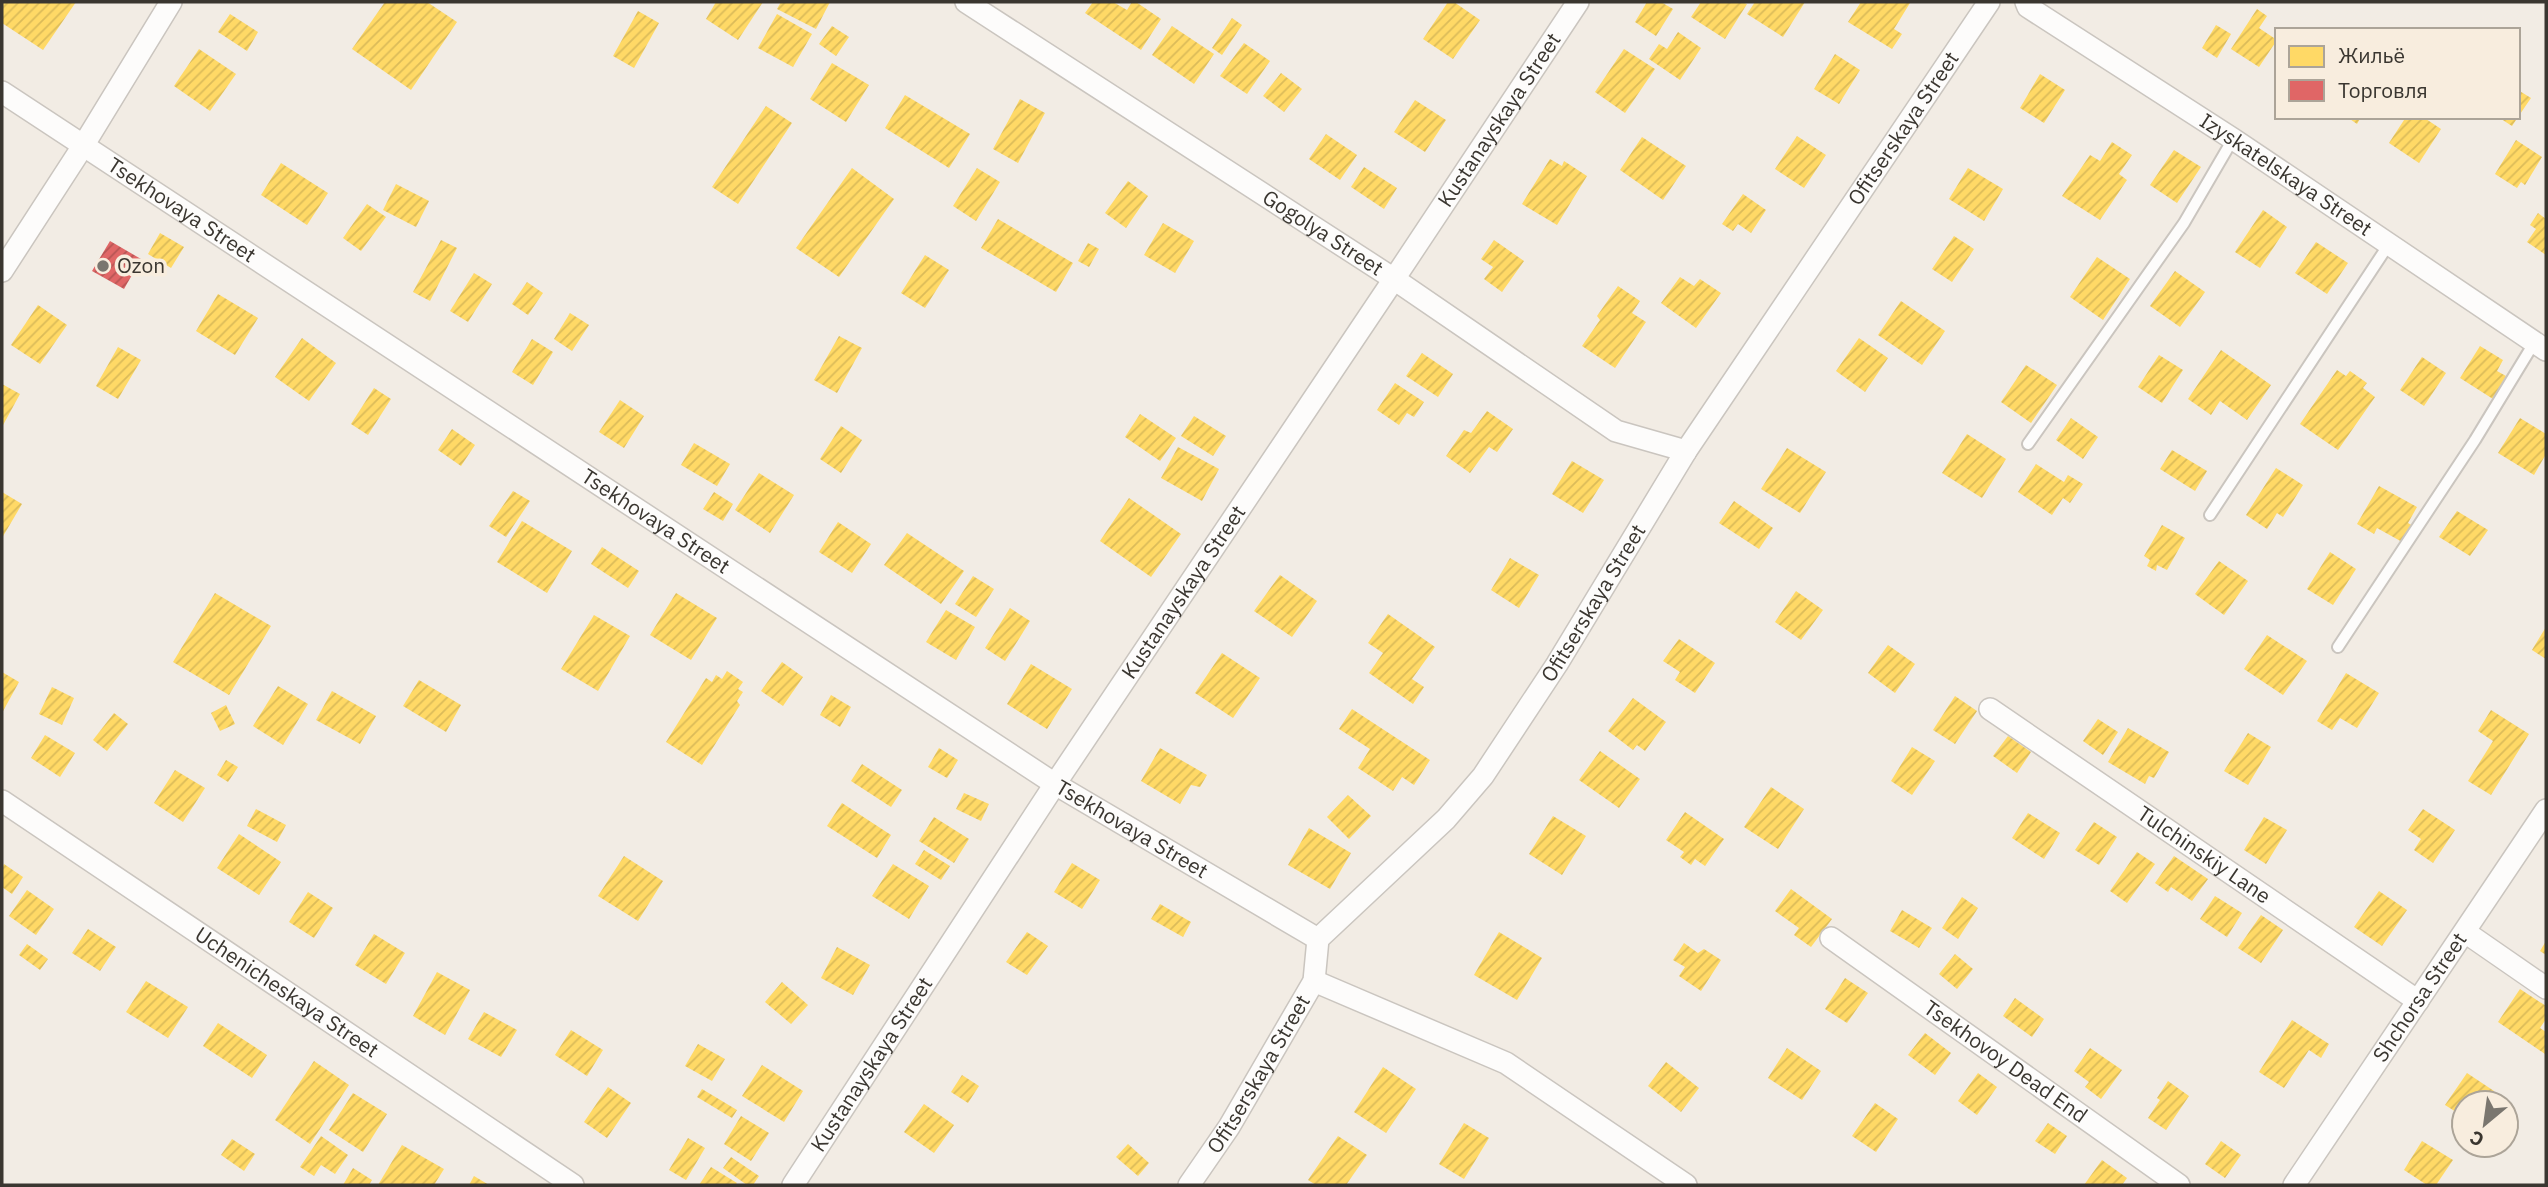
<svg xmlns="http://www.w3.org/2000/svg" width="2548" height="1187" font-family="'IBM Plex Sans',sans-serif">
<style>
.homes{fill:url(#homes-hatch)}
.shops{fill:url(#shops-hatch)}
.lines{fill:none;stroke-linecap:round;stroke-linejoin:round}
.lane-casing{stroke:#cac5bf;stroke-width:14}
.street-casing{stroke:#cac5bf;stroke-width:24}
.lane{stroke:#fdfcfb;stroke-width:10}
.street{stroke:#fdfcfb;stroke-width:21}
.poi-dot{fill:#7a766f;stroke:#f8edde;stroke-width:2.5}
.labels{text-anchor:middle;stroke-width:7;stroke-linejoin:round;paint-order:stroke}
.street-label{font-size:21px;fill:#3a3630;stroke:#f8edde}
.poi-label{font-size:21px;fill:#3a3630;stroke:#f8edde;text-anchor:start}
</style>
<defs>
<pattern id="homes-hatch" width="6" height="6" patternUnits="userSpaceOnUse" patternTransform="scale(1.75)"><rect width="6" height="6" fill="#ffd966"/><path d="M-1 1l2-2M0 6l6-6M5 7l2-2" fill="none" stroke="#dbbb59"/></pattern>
<pattern id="shops-hatch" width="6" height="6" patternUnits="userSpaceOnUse" patternTransform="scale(1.75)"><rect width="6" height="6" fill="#e06666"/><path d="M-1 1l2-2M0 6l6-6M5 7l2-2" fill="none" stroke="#b75554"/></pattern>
</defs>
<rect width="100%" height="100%" fill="#f2ece4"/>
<!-- homes -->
<g class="homes">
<polygon points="2,2 76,2 43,50 2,23"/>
<polygon points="385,2 427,2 457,22 411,90 352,49"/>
<polygon points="716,2 763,2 738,40 706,19"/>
<polygon points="781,2 830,2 816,29 777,9"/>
<polygon points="1093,2 1113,2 1127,10 1132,2 1136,2 1161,19 1141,50 1085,13"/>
<polygon points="1448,2 1454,2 1480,20 1453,59 1423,39"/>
<polygon points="1647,2 1661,2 1673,9 1656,36 1635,22"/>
<polygon points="1701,2 1742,2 1747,4 1725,39 1691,17"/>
<polygon points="1755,2 1805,2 1783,37 1747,14"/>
<polygon points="1861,2 1910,3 1894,29 1902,34 1892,49 1848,22"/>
<polygon points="2257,9 2267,16 2259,28 2277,40 2259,67 2231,49"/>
<polygon points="638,11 659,23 634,68 613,56"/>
<polygon points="230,14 258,32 247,51 218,32"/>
<polygon points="777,14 812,34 793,67 758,48"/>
<polygon points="1232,18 1242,25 1222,55 1212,48"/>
<polygon points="2216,25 2231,34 2217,58 2202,48"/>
<polygon points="832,26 849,37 836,56 819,44"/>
<polygon points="1172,26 1214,54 1194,84 1152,55"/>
<polygon points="1678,32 1701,48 1680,80 1649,59 1659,44 1667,49"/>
<polygon points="1244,43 1270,61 1247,94 1220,76"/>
<polygon points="199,49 236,74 210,111 174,86"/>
<polygon points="1624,49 1655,69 1625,113 1595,92"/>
<polygon points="1835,54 1860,70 1839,104 1814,89"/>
<polygon points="832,63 869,85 846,122 810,99"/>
<polygon points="1281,73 1302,89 1284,112 1263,96"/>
<polygon points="2040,74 2065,90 2044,123 2020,108"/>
<polygon points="2518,90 2531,98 2518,117"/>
<polygon points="905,95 970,134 949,168 885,128"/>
<polygon points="1020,99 1045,113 1018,163 993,149"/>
<polygon points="1415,100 1446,120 1425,152 1394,132"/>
<polygon points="766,106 792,123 738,204 712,187"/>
<polygon points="2347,117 2361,117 2357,124"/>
<polygon points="2406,117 2423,117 2441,129 2419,163 2389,143"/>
<polygon points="2498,117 2518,117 2512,126"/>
<polygon points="1326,134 1357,155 1340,180 1309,159"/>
<polygon points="1797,136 1826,155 1804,188 1775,169"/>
<polygon points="1642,137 1686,166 1663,200 1620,170"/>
<polygon points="2516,140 2542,157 2525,185 2521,182 2517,188 2495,174"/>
<polygon points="2112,142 2132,155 2119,174 2127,180 2100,220 2062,196 2090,155 2100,161"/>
<polygon points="2174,150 2201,167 2177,203 2150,185"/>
<polygon points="1550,159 1562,166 1564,161 1587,176 1557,225 1522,204"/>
<polygon points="281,163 328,193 307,225 261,195"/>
<polygon points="1364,167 1397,188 1384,209 1351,187"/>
<polygon points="852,168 894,199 839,277 796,248"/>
<polygon points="977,168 1000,182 976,221 953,206"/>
<polygon points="1968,168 2003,189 1984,221 1949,199"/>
<polygon points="1128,181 1148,196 1126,228 1105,213"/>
<polygon points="396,184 429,201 416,227 383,210"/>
<polygon points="1743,194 1766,210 1751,233 1738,224 1733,231 1722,224"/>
<polygon points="367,204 386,217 361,251 343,238"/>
<polygon points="2263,210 2287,227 2260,268 2235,252"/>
<polygon points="2538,213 2546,219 2546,255 2527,242 2536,229 2530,225"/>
<polygon points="998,219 1073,263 1056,292 981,248"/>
<polygon points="1163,223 1194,241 1175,273 1144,255"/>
<polygon points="160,233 184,247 171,268 148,254"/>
<polygon points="1954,236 1974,249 1952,282 1932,269"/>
<polygon points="441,240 457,248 430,301 413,292"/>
<polygon points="1494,240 1524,261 1502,292 1484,279 1493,267 1481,259"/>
<polygon points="2316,242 2348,263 2327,294 2295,273"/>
<polygon points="1088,243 1099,249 1089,267 1078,261"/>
<polygon points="925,255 949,270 925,308 901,293"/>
<polygon points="2097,257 2130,279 2103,320 2070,297"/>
<polygon points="2175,271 2205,292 2180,327 2150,306"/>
<polygon points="474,273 492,284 468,322 450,311"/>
<polygon points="1680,277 1694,286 1700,279 1721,293 1696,328 1661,303"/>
<polygon points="527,282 543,293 528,315 512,304"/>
<polygon points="1618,286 1640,301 1632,313 1646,322 1615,368 1582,346 1600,320 1597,316"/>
<polygon points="218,294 258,318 235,355 196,331"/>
<polygon points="1901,301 1945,331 1922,365 1878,335"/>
<polygon points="38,305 67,325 40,364 11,345"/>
<polygon points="570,313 589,325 572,351 554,339"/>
<polygon points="839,336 862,348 837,393 814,380"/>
<polygon points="302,338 336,363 309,401 275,377"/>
<polygon points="1859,338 1888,358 1865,392 1836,371"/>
<polygon points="532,339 553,352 533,385 512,372"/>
<polygon points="2480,346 2503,360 2497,371 2506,376 2493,399 2460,378"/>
<polygon points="118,347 141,360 118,399 96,386"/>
<polygon points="2221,350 2271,385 2247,420 2220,401 2211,415 2188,399"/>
<polygon points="1422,353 1453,374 1438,397 1406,376"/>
<polygon points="2159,355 2183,370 2162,403 2138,387"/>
<polygon points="2422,357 2446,373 2424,406 2400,390"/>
<polygon points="2026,365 2057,385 2031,423 2001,402"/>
<polygon points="2337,370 2346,376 2350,371 2367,383 2363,388 2375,397 2338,450 2300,424"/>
<polygon points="1395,383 1424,402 1414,417 1407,413 1399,425 1377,410"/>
<polygon points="2,384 20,394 2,427"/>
<polygon points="374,388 391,399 368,435 351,424"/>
<polygon points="620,400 644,416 624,448 599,432"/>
<polygon points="1487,411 1513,429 1497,452 1489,447 1470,473 1446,456 1464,430 1471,433"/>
<polygon points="1140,414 1176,438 1160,461 1125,437"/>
<polygon points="1194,416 1226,436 1213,456 1181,436"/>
<polygon points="2071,418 2098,437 2083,459 2056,440"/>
<polygon points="2520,418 2546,434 2546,454 2534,475 2498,453"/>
<polygon points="841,426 862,440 841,473 820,459"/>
<polygon points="452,429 475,445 461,466 438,450"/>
<polygon points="1967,434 2006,459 1982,498 1942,473"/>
<polygon points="694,443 730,464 717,486 681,465"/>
<polygon points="1178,447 1219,469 1202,501 1161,478"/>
<polygon points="1787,448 1826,472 1800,513 1761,489"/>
<polygon points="2172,450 2207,471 2195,491 2160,469"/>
<polygon points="1572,461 1604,480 1583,513 1552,494"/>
<polygon points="2036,464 2064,482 2068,475 2083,484 2070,503 2063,498 2052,515 2018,492"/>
<polygon points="2276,468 2303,485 2283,517 2277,513 2267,529 2246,515"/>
<polygon points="759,473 794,495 770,533 735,510"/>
<polygon points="2379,486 2417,507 2408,523 2413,526 2404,543 2377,528 2374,534 2357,524"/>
<polygon points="513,491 530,501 506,537 489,526"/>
<polygon points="2,492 22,504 2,538"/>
<polygon points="714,492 733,504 723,521 703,509"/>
<polygon points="1129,498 1181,534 1151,577 1100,541"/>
<polygon points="1734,501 1773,528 1759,549 1719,523"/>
<polygon points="2457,511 2488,530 2470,556 2439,537"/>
<polygon points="522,521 572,551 547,593 497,562"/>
<polygon points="838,522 871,544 852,573 819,552"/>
<polygon points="2162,525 2185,538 2167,570 2157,565 2156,571 2147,566 2150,560 2144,556"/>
<polygon points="907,533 964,571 941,604 884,565"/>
<polygon points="602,547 639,571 628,588 591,564"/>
<polygon points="2330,552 2356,569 2333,605 2307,589"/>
<polygon points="1510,558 1539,575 1519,608 1491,590"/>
<polygon points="2219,561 2248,581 2224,615 2195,594"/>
<polygon points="1280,575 1317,601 1292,637 1254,611"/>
<polygon points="973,576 994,589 976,617 955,604"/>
<polygon points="1796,591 1823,610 1801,640 1775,622"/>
<polygon points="215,593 271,626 229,695 173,662"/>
<polygon points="676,593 717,618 691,660 650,635"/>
<polygon points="1010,608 1030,621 1005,661 985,648"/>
<polygon points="946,610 975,627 956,660 926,642"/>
<polygon points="1388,614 1435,647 1412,679 1424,687 1413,704 1369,673 1383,653 1368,643"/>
<polygon points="594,615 630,636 598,691 561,669"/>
<polygon points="2546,627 2546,659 2532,650"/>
<polygon points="2267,635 2307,661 2283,695 2244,669"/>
<polygon points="1679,639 1715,663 1695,693 1675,680 1680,672 1663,661"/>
<polygon points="1888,645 1915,664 1895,693 1868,673"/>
<polygon points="1222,653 1260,678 1233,718 1195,693"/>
<polygon points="782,662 803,677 783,706 761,691"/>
<polygon points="1031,664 1072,689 1047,729 1007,704"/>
<polygon points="727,671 743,682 738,689 743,692 737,701 740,705 702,765 666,742 706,678 712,682 716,675 722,679"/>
<polygon points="2,672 19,682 2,713"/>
<polygon points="2346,673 2379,693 2357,728 2340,718 2332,730 2317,721"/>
<polygon points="419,680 461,705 446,732 403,706"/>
<polygon points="278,686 308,704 283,745 253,726"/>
<polygon points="52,687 74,698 62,725 39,714"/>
<polygon points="332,691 376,716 360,744 316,720"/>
<polygon points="831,695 851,707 840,727 820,715"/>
<polygon points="1955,696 1977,711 1955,744 1933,730"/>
<polygon points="1633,698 1666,722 1645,751 1637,745 1633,750 1608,731"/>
<polygon points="226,705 235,724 220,731 211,713"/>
<polygon points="1352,709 1430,760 1414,785 1402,777 1393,791 1358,768 1370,749 1339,729"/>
<polygon points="2491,710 2529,734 2491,795 2468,781 2493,741 2478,731"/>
<polygon points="114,713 128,724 107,751 93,740"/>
<polygon points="2098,719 2118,732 2103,755 2083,741"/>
<polygon points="2128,728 2169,752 2154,778 2149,776 2145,784 2108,762"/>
<polygon points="2248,733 2271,747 2248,785 2224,771"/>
<polygon points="45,735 75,753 60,777 31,758"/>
<polygon points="2008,736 2031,752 2017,773 1993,756"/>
<polygon points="1912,747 1935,761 1912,795 1891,781"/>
<polygon points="939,748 958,760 947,778 928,767"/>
<polygon points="1160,748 1207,775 1200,787 1191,785 1180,804 1141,781"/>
<polygon points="1600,751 1640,779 1619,808 1579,780"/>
<polygon points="226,760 238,767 228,782 217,775"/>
<polygon points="862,764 902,790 891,807 851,781"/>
<polygon points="175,770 205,788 183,822 154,803"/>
<polygon points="1771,787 1804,809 1778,849 1744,827"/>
<polygon points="964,793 989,804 981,821 956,809"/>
<polygon points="1348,795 1371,816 1349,839 1327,817"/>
<polygon points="842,803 891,835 877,858 827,826"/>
<polygon points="256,809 286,825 277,842 247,826"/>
<polygon points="2423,809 2455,830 2433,863 2414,850 2421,839 2408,830"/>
<polygon points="1685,812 1724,839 1705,866 1695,859 1691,865 1680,857 1684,852 1666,840"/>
<polygon points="2028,813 2060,833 2044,859 2012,838"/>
<polygon points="1553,816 1586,836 1562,875 1529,854"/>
<polygon points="934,817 969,839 954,863 919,841"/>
<polygon points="2264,817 2287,830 2266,864 2244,850"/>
<polygon points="2094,822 2117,837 2099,865 2075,850"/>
<polygon points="1309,828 1351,853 1330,889 1288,865"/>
<polygon points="239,834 281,862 259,895 217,868"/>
<polygon points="924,850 950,866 941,880 915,864"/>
<polygon points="2137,852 2155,864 2127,903 2110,891"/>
<polygon points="624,856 663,881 638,921 598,896"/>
<polygon points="2174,856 2208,879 2192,901 2171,887 2168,892 2155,883"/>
<polygon points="1072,863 1100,880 1082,909 1054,892"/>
<polygon points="4,864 23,877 12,894 2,887 2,868"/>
<polygon points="893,864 929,886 909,919 872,896"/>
<polygon points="1791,889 1832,919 1811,947 1794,935 1799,928 1775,911"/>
<polygon points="27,890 54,909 36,935 9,916"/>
<polygon points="2379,891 2407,910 2382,946 2354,927"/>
<polygon points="308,892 333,908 314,938 289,922"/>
<polygon points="2215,896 2242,913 2227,937 2200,919"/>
<polygon points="1962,897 1978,908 1958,939 1942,928"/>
<polygon points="1160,904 1191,922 1183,937 1151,919"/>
<polygon points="1902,910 1932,928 1919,948 1890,931"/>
<polygon points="2261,915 2283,930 2261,963 2238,948"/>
<polygon points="88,929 116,947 100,971 72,953"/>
<polygon points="1027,932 1048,946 1027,975 1006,962"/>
<polygon points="1499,932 1542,958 1517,1000 1474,975"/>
<polygon points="374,934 405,953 386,984 355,965"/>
<polygon points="2546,941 2546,955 2540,951"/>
<polygon points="1684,943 1698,953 1704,949 1721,960 1701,991 1679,976 1685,967 1673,960"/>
<polygon points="27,944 48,959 40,970 19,955"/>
<polygon points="837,947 870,965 853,995 821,978"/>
<polygon points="1955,954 1973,969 1957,989 1939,974"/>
<polygon points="437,972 470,990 445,1035 413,1016"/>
<polygon points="1845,978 1868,993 1847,1023 1825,1009"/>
<polygon points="146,981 188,1007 168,1038 126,1012"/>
<polygon points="782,982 808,1005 791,1024 765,1002"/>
<polygon points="2520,989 2546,1006 2546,1019 2540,1028 2546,1032 2545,1054 2498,1022"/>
<polygon points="2015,998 2044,1019 2032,1037 2003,1016"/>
<polygon points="484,1012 517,1030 501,1057 468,1039"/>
<polygon points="2292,1020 2329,1044 2321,1058 2309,1050 2284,1088 2259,1072"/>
<polygon points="218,1023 267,1055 252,1078 203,1046"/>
<polygon points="571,1030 603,1050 587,1076 555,1055"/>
<polygon points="1925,1033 1951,1053 1935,1075 1908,1055"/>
<polygon points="698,1044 725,1059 712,1081 685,1066"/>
<polygon points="1787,1048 1821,1071 1802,1100 1768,1078"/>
<polygon points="2090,1048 2122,1070 2101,1099 2085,1087 2089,1082 2074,1071"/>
<polygon points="314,1061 349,1085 310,1144 275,1120"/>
<polygon points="1666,1062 1699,1088 1681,1112 1648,1086"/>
<polygon points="762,1065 803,1091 784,1122 742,1096"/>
<polygon points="1383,1067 1416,1089 1386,1133 1354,1112"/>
<polygon points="1978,1073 1997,1087 1977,1115 1958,1101"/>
<polygon points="2467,1073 2494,1091 2486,1103 2464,1103 2464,1117 2445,1105"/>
<polygon points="962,1075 979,1086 968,1103 951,1092"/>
<polygon points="2168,1081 2189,1096 2166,1130 2148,1118 2160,1100 2157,1098"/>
<polygon points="608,1087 631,1103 607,1138 584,1122"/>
<polygon points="702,1089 737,1110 732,1118 697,1097"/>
<polygon points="353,1093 387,1114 363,1152 329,1130"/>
<polygon points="1875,1103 1898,1119 1876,1152 1852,1136"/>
<polygon points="924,1104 954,1125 934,1153 904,1132"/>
<polygon points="741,1116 769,1133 751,1161 724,1144"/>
<polygon points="1464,1123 1489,1138 1464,1179 1439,1164"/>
<polygon points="2048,1123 2067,1136 2055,1154 2035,1141"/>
<polygon points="321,1136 348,1155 335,1174 321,1165 314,1176 300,1167"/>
<polygon points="1338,1136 1367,1155 1346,1185 1316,1185 1308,1180"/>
<polygon points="688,1138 705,1148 686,1180 669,1170"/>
<polygon points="232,1139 255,1154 244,1171 221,1155"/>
<polygon points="2221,1141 2241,1155 2225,1178 2205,1164"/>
<polygon points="2422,1141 2453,1160 2436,1185 2427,1185 2404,1170"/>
<polygon points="1128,1144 1149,1163 1138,1176 1116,1157"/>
<polygon points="402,1145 444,1169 434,1185 378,1185"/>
<polygon points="731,1157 759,1176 753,1185 747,1185 723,1168"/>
<polygon points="2102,1160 2127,1178 2122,1185 2084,1185"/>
<polygon points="711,1167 737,1183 735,1185 699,1185"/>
<polygon points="353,1168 372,1180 369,1185 343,1185"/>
<polygon points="474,1176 489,1185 469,1185"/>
</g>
<!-- shops -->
<polygon class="shops" points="110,241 141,259 124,289 92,271"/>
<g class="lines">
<defs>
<g id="lane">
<polyline points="2028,444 2184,223 2233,139"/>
<polyline points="2210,515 2389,244"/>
<polyline points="2338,647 2475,440 2534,343"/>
</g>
<g id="street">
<path id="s1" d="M966 2 1394 279 1616 431 1686 451"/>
<path id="s2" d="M2026 2 2028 7 2233 139 2546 350"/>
<path id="s3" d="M2 92 1055 784 1318 939"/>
<polyline points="2,271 83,146 171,2"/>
<path id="s4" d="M1990 709 2418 1001"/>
<path id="s5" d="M2 801 573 1185"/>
<polyline points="2465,932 2546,988"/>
<path id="s6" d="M1831 938 2179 1185"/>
<polyline points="1314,981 1506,1063 1686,1185"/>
<path id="s7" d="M793 1185 1055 784 1394 279 1578 2"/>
<path id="s8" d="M1189 1185 1229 1127 1314 981 1318 939 1446 819 1483 776 1557 664 1686 451 1989 2"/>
<path id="s9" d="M2294 1185 2546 810"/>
</g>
</defs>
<!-- lane casing -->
<use href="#lane" class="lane-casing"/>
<!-- street casing -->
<use href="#street" class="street-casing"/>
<!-- lane -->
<use href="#lane" class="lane"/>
<!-- street -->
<use href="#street" class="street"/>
</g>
<!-- markers -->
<circle class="poi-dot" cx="103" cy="266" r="7"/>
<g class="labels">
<!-- street labels -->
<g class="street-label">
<text dy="7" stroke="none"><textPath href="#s7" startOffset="1278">Kustanayskaya Street</textPath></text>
<text dy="7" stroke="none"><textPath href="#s8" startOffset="1286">Ofitserskaya Street</textPath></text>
<text dy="7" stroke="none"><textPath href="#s2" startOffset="313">Izyskatelskaya Street</textPath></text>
<text dy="7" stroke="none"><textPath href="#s3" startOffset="215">Tsekhovaya Street</textPath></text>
<text dy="7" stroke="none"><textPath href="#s1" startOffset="425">Gogolya Street</textPath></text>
<text dy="7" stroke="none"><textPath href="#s3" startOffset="782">Tsekhovaya Street</textPath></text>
<text dy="7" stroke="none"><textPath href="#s7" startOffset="710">Kustanayskaya Street</textPath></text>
<text dy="7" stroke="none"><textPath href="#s8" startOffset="719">Ofitserskaya Street</textPath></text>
<text dy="7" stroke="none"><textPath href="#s3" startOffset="1349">Tsekhovaya Street</textPath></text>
<text dy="7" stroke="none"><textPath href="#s4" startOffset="259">Tulchinskiy Lane</textPath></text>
<text dy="7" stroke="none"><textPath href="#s5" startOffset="343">Uchenicheskaya Street</textPath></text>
<text dy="7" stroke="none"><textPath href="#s9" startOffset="226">Shchorsa Street</textPath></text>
<text dy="7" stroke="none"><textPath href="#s6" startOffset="214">Tsekhovoy Dead End</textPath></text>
<text dy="7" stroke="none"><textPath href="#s7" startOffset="144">Kustanayskaya Street</textPath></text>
<text dy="7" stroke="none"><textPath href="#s8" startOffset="131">Ofitserskaya Street</textPath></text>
</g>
<!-- poi labels -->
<g class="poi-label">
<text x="117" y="273">Ozon</text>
</g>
</g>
<!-- border -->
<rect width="2548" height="1187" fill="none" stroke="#3a3630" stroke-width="7"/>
<!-- legend -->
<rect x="2275" y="28" width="245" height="91" fill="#f8edde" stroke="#aca498" stroke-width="2"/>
<rect x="2289" y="46" width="35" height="21" fill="#ffd966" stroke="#aca498" stroke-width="2"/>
<text x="2338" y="63" font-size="21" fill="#3a3630">Жильё</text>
<rect x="2289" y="80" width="35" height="21" fill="#e06666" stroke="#aca498" stroke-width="2"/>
<text x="2338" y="98" font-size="21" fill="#3a3630">Торговля</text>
<!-- north arrow -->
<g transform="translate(2485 1124) rotate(209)"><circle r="33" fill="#f8edde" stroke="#aca498" stroke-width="2"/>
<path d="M0-5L12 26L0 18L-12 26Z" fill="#7a766f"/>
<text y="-10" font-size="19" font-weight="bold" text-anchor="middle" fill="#3a3630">С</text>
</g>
</svg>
